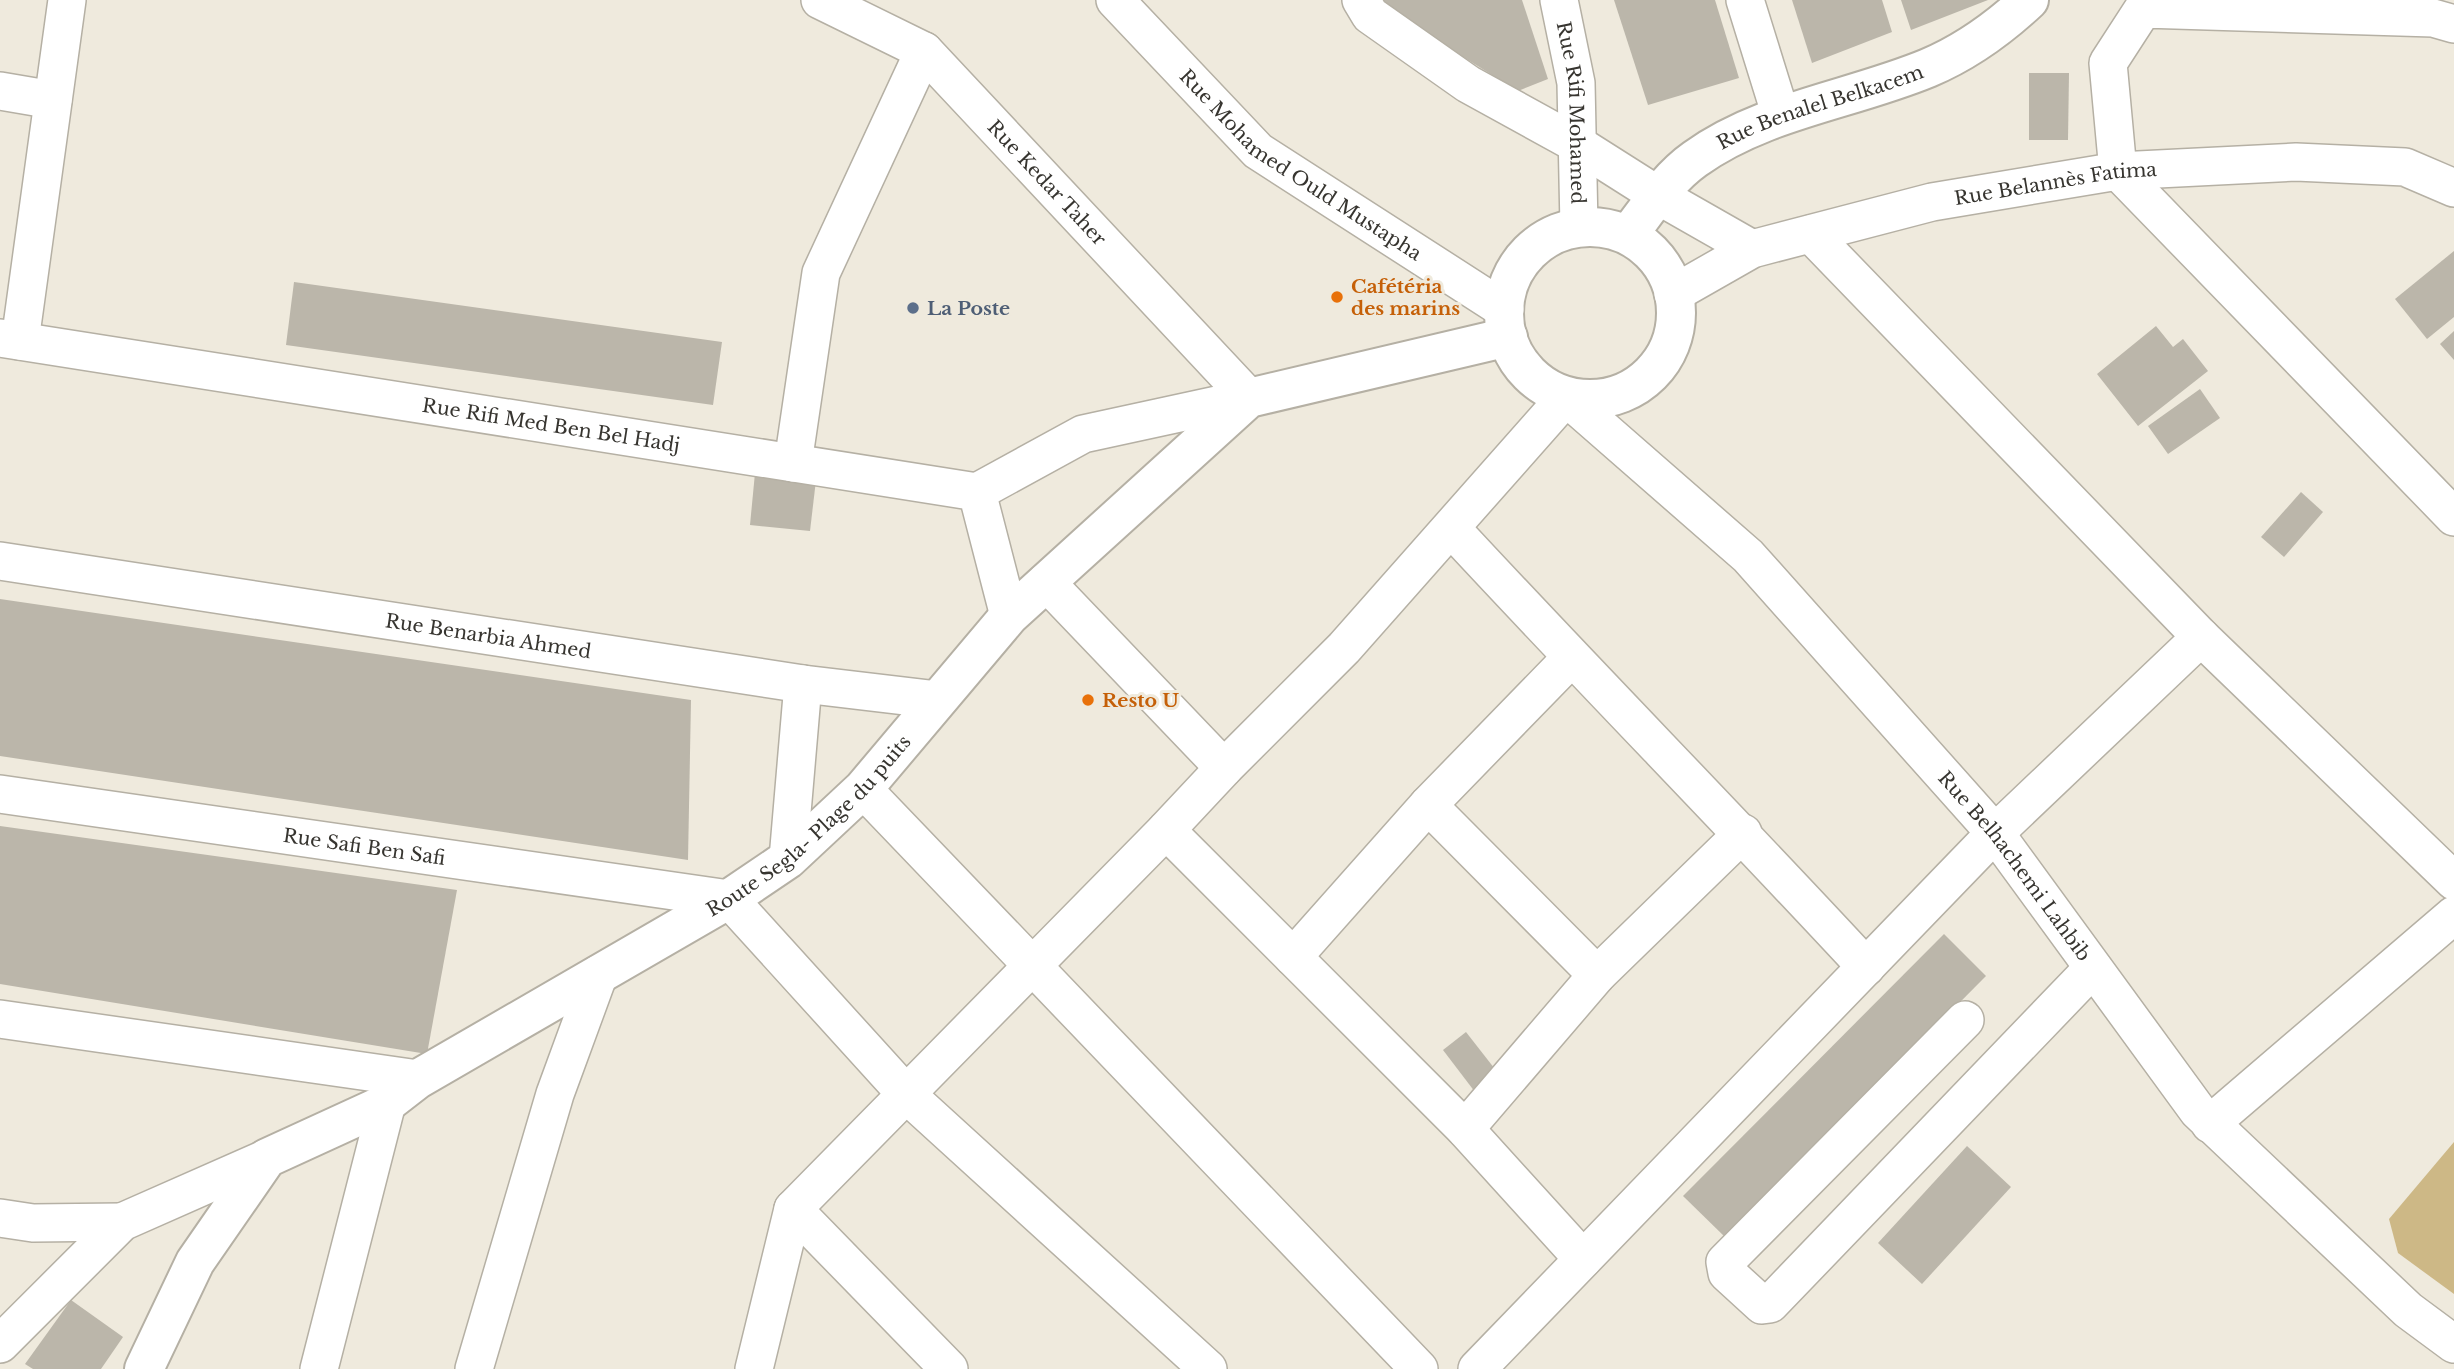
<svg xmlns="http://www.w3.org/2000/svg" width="2454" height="1369" font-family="'Libre Baskerville',serif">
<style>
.green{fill:#cdb886}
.building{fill:#bbb6aa}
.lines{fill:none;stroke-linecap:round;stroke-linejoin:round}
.street-casing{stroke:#b5b0a4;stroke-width:40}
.secondary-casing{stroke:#b5b0a4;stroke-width:42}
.street{stroke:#fff;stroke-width:37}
.secondary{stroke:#fff;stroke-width:38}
.food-dot{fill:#e8710a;stroke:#efeadd;stroke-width:2.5}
.service-dot{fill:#5c6f8a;stroke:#efeadd;stroke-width:2.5}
.labels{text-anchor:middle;stroke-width:6;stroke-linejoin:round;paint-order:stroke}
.street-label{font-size:19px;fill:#373530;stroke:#efeadd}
.food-label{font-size:19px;font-weight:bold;fill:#c56008;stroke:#efeadd;text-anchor:start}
.service-label{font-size:19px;font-weight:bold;fill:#4e5e75;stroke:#efeadd;text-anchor:start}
</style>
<rect width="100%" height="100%" fill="#efeadd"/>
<!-- green -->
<polygon class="green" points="2454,1142 2454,1294 2398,1253 2389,1219"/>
<!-- building -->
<g class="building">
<polygon points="1383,0 1522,0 1548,79 1518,91 1389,11"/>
<polygon points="1614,0 1715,0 1739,78 1648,105"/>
<polygon points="1792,0 1882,0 1892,32 1812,63"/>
<polygon points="1901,0 1988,0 1911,30"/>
<polygon points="2029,73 2069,73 2068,140 2029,140"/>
<polygon points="2454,251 2454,317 2427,339 2395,299"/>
<polygon points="294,282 722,342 713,405 286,345"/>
<polygon points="2156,326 2173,347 2183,339 2208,371 2138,426 2097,374"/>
<polygon points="2454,331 2454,360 2440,344"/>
<polygon points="2200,389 2220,418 2168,454 2148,426"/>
<polygon points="755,473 816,480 810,531 750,525"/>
<polygon points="2301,492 2323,512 2284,557 2261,537"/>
<polygon points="0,599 691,700 688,860 0,756"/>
<polygon points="0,826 457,890 427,1054 0,984"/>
<polygon points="1944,934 1986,976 1726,1238 1683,1196"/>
<polygon points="1466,1032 1498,1073 1475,1092 1443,1050"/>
<polygon points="1967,1146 2011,1187 1922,1284 1878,1243"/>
<polygon points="71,1300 123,1337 101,1369 33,1369 25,1364"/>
</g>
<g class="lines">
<defs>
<g id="street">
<path id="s1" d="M820 0 924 51 1249 398"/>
<path id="s2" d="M1115 0 1258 151 1505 310"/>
<polyline points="1361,0 1370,15 1468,84 1577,144 1659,196 1752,249"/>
<path id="s3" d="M1559 0 1576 83 1579 227"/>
<polyline points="1745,0 1781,116"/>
<polyline points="2454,24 2433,18 2143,9 2108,63 2118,171 2454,517"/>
<polyline points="0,91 53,100"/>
<polyline points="1811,234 2201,637 2454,881"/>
<path id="s4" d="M1673 294 1752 249 1932 202 2118 171 2296 162 2405 167 2454 188"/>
<path id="s5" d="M0 338 977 492 1009 616"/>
<polyline points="20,341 67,0"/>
<polyline points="793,463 821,273 924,51"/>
<polyline points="977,492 1083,434 1249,398"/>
<path d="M1451 528C1588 676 1729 819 1866 967"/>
<path id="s6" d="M0 561 803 684 788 859"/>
<polyline points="1046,582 1224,768"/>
<polyline points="803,684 938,700"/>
<polyline points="863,789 1419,1369"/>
<path id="s7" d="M0 794 729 899 906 1094 1208 1369"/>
<polyline points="1428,805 1597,975"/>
<polyline points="1166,830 1465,1129 1583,1259"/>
<polyline points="1293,957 1428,805 1571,658"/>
<polyline points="0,1019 418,1079"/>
<polyline points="1965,1020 1725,1262 1727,1273 1762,1305 1770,1304 2093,968"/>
<polyline points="2210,1124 2454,915"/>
<polyline points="1465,1129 1597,975 1743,833"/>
<polyline points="793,1209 949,1369"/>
<polyline points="0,1218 33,1223 122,1222"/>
<polyline points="0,1344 122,1222 267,1158"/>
<polyline points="319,1369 387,1103"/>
<polyline points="474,1369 555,1094 599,974"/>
<path id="s8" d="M754 1369 793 1209 1166 830 1224 768 1344 648 1566 397 1748 556 1995 833 2198 1111 2408 1310 2454 1344"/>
<polyline points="1477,1369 1995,833 2201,637"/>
</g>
<g id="secondary">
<circle cx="1590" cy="313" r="86"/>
<path id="s9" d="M1628 235C1648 209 1668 178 1695 159 1763 110 1851 100 1928 68 1966 52 1999 28 2029 0"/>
<path id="s10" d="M144 1369 195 1262 267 1158 387 1103 418 1079 729 899 788 859 863 789 1009 616 1249 398 1508 337"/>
</g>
</defs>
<!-- street casing -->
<use href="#street" class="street-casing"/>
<!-- secondary casing -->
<use href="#secondary" class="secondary-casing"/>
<!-- street -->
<use href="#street" class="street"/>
<!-- secondary -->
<use href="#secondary" class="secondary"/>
</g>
<!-- markers -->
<g class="food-dot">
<circle cx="1337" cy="297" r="7"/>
<circle cx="1088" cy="700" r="7"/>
</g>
<circle class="service-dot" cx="913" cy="308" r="7"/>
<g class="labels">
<!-- street labels -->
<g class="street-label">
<text dy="7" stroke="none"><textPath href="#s9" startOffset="238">Rue Benalel Belkacem</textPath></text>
<text dy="7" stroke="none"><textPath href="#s3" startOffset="114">Rue Rifi Mohamed</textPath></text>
<text dy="7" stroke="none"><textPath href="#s2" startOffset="250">Rue Mohamed Ould Mustapha</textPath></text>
<text dy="7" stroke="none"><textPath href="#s1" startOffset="296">Rue Kedar Taher</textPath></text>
<text dy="7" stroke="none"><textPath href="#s4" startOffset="402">Rue Belannès Fatima</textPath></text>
<text dy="7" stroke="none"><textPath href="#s5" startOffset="558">Rue Rifi Med Ben Bel Hadj</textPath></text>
<text dy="7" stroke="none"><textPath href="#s6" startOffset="494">Rue Benarbia Ahmed</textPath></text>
<text dy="7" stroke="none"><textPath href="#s10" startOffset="884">Route Segla- Plage du puits</textPath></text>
<text dy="7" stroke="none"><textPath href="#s7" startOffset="368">Rue Safi Ben Safi</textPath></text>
<text dy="7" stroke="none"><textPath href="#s8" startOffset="1937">Rue Belhachemi Lahbib</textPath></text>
</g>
<!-- food labels -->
<g class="food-label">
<text x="1351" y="293">Cafétéria<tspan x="1351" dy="22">des marins</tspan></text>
<text x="1102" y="707">Resto U</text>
</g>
<!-- service labels -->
<g class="service-label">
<text x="927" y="315">La Poste</text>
</g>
</g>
</svg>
